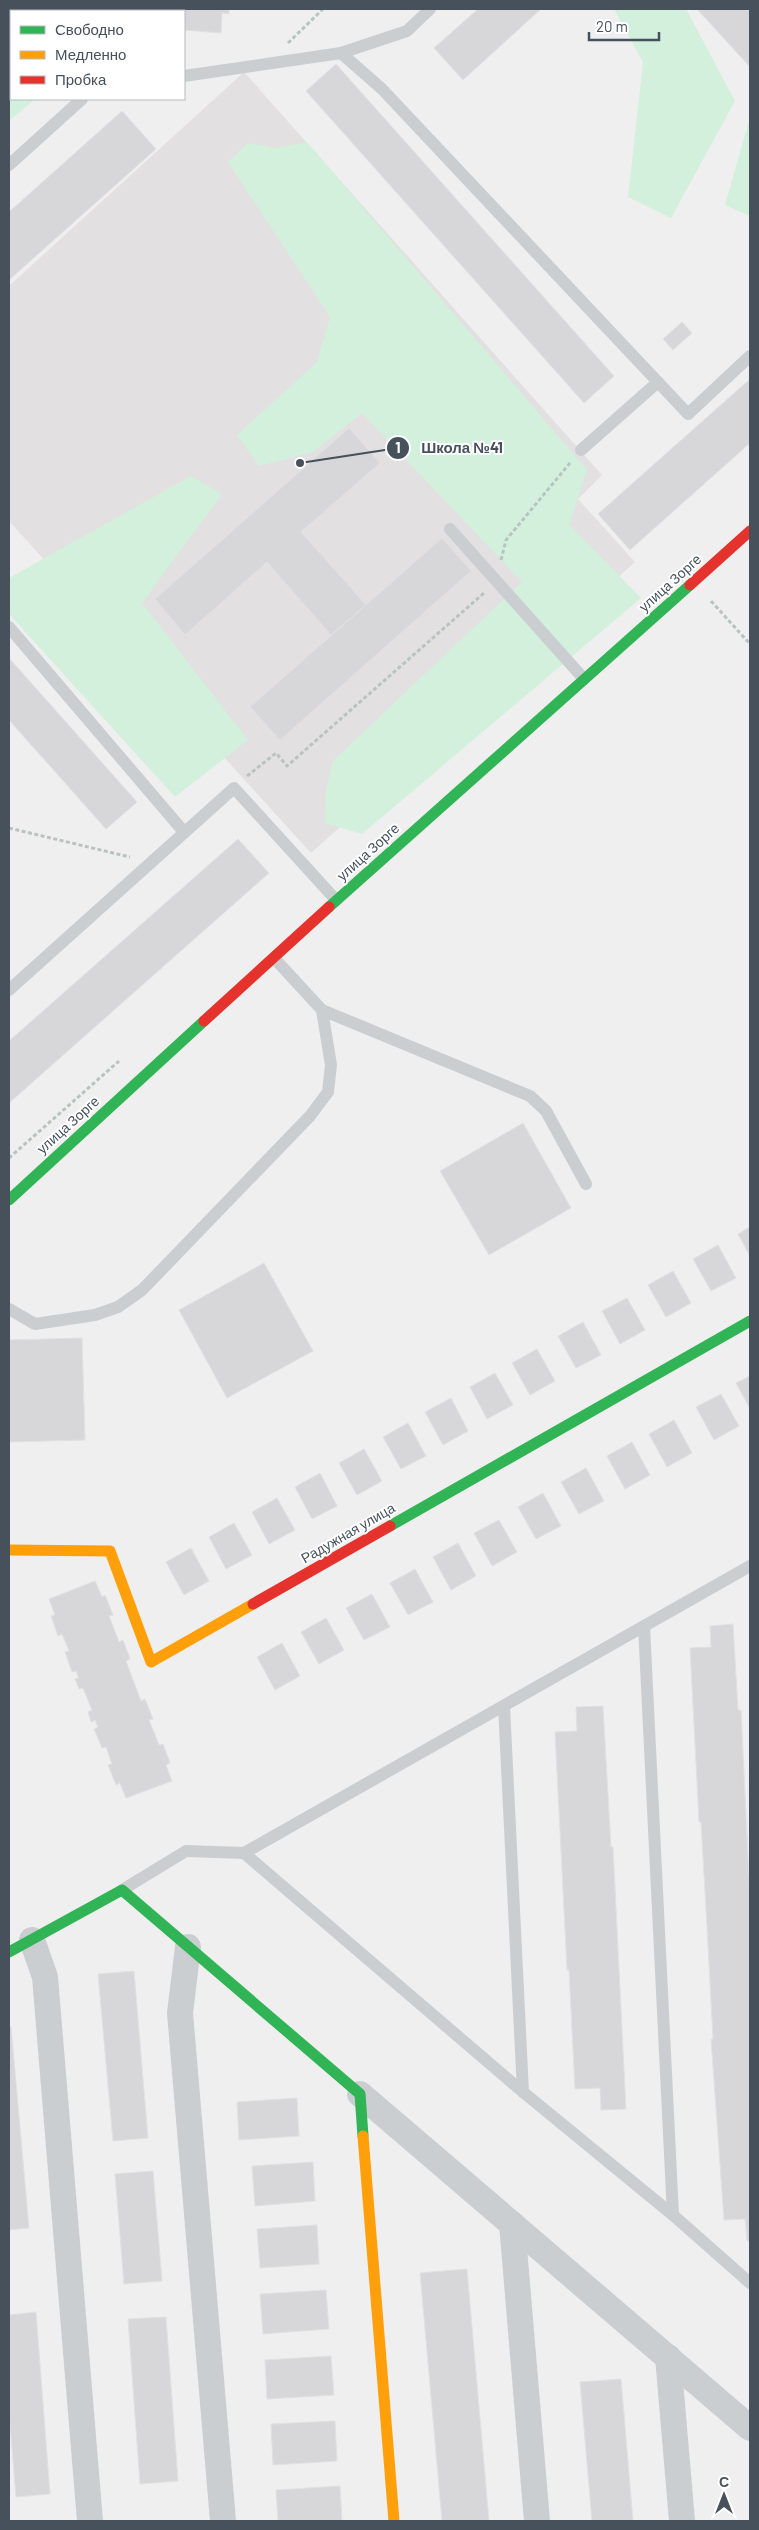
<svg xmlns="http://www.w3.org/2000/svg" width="759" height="2530" font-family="Barlow,sans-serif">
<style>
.education{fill:#e2e0e1}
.green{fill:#d3f0dd}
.building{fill:#d7d7d9;stroke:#e1e1e2}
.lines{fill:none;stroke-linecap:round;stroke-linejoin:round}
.path{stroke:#b8c4c0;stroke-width:3;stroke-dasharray:4 2.5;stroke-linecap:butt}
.lane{stroke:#cbced0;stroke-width:12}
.street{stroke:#cbced0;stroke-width:26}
.fast{stroke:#30b455;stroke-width:11}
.slow{stroke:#ff9f0a;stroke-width:11}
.jam{stroke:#e5322d;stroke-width:11}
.labels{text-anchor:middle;stroke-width:4;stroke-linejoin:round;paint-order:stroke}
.street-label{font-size:14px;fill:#46515c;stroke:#fff}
.leader{fill:none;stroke:#46515c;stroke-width:2}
.callout-dot{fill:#46515c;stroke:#fff;stroke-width:2}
.mark-label{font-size:15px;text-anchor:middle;font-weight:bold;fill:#fff}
.callout-label{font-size:15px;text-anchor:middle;font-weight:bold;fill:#46515c;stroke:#fff;stroke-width:4;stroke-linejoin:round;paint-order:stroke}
</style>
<rect width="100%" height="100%" fill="#f0efef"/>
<!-- education -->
<g class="education">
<polygon points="9,9 104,9 103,11 11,11 11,54 9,54"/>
<polygon points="244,72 602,475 578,499 635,562 311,853 9,521 9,286"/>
</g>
<!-- green -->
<g class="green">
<polygon points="614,9 686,9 735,101 671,218 628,197 643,62"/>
<polygon points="9,68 11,68 11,99 35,99 9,121"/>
<polygon points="749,121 750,121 750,216 725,205"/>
<polygon points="307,142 587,470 569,525 641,598 362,834 325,823 326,789 333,761 522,582 362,413 313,452 259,466 237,435 317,362 330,317 228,162 248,143 276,148"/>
<polygon points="191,476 222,494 142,603 248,740 175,797 9,614 9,578"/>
</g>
<!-- building -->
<g class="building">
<polygon points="178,9 229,9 229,14 222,13 221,33 184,30 184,11 178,11"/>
<polygon points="478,9 541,9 463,80 434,48"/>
<polygon points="697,9 750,9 750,67"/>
<polygon points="336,64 614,376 584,403 306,91"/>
<polygon points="122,111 156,149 9,280 9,212"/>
<polygon points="682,322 692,333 673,350 663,339"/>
<polygon points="750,379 750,443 630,550 598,514"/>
<polygon points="349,428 380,463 301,532 366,605 331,635 267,562 185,635 155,599"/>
<polygon points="442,538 471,571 280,740 250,707"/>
<polygon points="9,658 137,802 106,829 9,720"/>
<polygon points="238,839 269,873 9,1103 9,1041"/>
<polygon points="523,1123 571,1208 489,1255 440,1171"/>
<polygon points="750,1227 750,1256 738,1234"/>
<polygon points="718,1245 736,1278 711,1291 693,1259"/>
<polygon points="264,1263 313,1351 227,1398 179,1310"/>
<polygon points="673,1271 691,1303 666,1317 648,1285"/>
<polygon points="627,1298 645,1330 620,1344 602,1311"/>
<polygon points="583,1322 601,1355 576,1368 558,1336"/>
<polygon points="82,1338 85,1440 9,1442 9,1340"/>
<polygon points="537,1349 555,1381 530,1395 512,1363"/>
<polygon points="495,1373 513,1405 487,1419 470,1387"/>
<polygon points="750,1376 750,1409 736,1383"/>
<polygon points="721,1394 739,1426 714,1440 696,1407"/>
<polygon points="451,1398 468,1431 443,1445 425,1412"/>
<polygon points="674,1420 692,1453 667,1467 649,1434"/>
<polygon points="408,1423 426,1456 401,1469 383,1437"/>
<polygon points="632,1442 650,1475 625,1489 607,1456"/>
<polygon points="364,1449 382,1481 357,1495 339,1463"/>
<polygon points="586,1468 604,1501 579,1514 561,1482"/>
<polygon points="320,1473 337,1506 312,1519 295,1487"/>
<polygon points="543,1493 561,1526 536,1539 518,1507"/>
<polygon points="277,1498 295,1530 269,1544 252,1512"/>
<polygon points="499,1520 517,1552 492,1566 474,1533"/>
<polygon points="234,1523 252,1555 226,1569 209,1537"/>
<polygon points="458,1543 476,1576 451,1590 433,1557"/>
<polygon points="191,1548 209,1581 184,1595 166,1562"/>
<polygon points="415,1569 433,1602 408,1615 390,1583"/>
<polygon points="95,1581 102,1597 105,1595 113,1615 109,1616 119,1642 123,1640 130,1659 126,1661 141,1701 145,1699 153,1719 149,1720 159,1745 163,1744 170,1763 166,1765 172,1781 126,1798 120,1783 116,1785 108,1765 112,1764 106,1747 102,1748 94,1729 98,1727 95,1720 91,1722 88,1712 92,1710 83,1688 79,1689 75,1679 79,1678 76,1671 72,1672 65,1652 69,1651 62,1634 58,1636 51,1616 55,1615 49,1599"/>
<polygon points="372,1594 390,1627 364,1640 346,1608"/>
<polygon points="326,1618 344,1650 319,1664 301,1632"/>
<polygon points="733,1624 738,1710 741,1710 750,1898 750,2241 747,2241 745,2219 724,2220 711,2039 713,2039 707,1927 701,1822 699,1822 690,1648 711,1647 710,1626"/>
<polygon points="282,1643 300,1676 275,1690 257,1657"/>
<polygon points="603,1706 611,1847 613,1847 626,2109 601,2110 600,2088 575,2089 569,1970 567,1970 555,1732 577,1731 576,1707"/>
<polygon points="134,1971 148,2138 113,2141 98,1974"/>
<polygon points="11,2026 29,2228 9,2230 9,2027"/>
<polygon points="297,2098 299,2136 239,2140 237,2102"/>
<polygon points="313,2162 315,2201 255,2206 252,2166"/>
<polygon points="153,2171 162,2281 124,2284 115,2174"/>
<polygon points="317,2225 319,2264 260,2268 257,2229"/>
<polygon points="467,2269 489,2521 442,2521 420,2273"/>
<polygon points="326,2290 329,2329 263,2334 260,2294"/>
<polygon points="36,2312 50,2494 16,2497 9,2412 9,2315"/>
<polygon points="166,2317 178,2481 140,2484 128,2319"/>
<polygon points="331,2356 334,2395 267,2399 265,2360"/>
<polygon points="621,2379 633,2521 592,2521 580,2382"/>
<polygon points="335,2421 337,2461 273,2465 271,2424"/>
<polygon points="340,2486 342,2521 278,2521 276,2490"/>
</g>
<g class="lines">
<!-- path -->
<g class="path">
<polyline points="288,43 323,9"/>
<polyline points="501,560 506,540 570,463"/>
<polyline points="711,601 750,644"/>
<polyline points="247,776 276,753 287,766 484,593"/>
<polyline points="9,828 130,857"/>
<polyline points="9,1158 119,1061"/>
</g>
<!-- lane -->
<g class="lane">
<polyline points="341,53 407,31 430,9"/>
<polyline points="184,76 341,53 382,89 688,414 750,356"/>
<polyline points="9,165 82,99"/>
<polyline points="581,450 658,382"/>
<polyline points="450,529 584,679"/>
<polyline points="9,627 184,832"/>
<polyline points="274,958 322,1010 530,1096 546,1111 586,1184"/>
<polyline points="9,990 234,788 336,900"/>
<polyline points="9,1309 35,1324 95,1315 118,1307 142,1290 310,1116 328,1092 331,1065 322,1010"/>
<polyline points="644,1626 673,2215"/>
<polyline points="504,1706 523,2092"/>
<polyline points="244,1853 523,2092 673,2215 750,2283"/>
<polyline points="122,1890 186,1851 244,1853 750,1566"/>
</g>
<!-- street -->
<g class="street">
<polyline points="32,1940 45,1977 90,2521"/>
<polyline points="188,1947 180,2013 223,2521"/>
<polyline points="360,2094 750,2428"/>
<polyline points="512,2224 537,2521"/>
<polyline points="668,2357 682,2521"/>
</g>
<!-- fast -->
<g class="fast">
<polyline points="329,907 690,585"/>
<polyline points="9,1200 204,1021"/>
<polyline points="390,1526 750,1321"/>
<polyline points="9,1952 122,1890 360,2094 363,2136"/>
</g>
<!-- slow -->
<g class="slow">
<polyline points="9,1550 110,1551 151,1662 253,1604"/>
<polyline points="363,2136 394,2521"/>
</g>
<!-- jam -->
<g class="jam">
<polyline points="690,585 750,531"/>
<polyline points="204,1021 329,907"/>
<polyline points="253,1604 390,1526"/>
</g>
</g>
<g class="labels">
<!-- street labels -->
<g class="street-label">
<text transform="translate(670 583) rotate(-42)" y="5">улица Зорге</text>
<text transform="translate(368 852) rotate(-42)" y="5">улица Зорге</text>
<text transform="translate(68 1125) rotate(-42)" y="5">улица Зорге</text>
<text transform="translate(348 1533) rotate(-30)" y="5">Радужная улица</text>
</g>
</g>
<!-- callouts -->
<path class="leader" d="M300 463L398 448"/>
<g class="callout-dot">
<circle cx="300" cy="463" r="5"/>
<circle cx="398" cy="448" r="12"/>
</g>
<g class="mark-label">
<text x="398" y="453">1</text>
</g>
<g class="callout-label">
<text x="462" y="453">Школа №41</text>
</g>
<!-- border -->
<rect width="759" height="2530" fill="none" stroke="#46515c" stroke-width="20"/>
<!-- legend -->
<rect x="10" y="10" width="175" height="90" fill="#ffffff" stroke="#b5b9be"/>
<rect x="20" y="26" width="25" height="8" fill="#30b455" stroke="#b5b9be"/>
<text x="55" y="35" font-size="15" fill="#46515c">Свободно</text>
<rect x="20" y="51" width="25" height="8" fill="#ff9f0a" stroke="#b5b9be"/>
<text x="55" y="60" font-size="15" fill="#46515c">Медленно</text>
<rect x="20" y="76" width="25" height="8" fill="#e5322d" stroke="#b5b9be"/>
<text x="55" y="85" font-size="15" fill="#46515c">Пробка</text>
<!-- north arrow -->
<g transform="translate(724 2495)" stroke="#ffffff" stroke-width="4" paint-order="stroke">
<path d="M0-4L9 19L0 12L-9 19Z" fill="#46515c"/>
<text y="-8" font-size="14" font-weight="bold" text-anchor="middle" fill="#46515c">С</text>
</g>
<!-- scale -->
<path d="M589 32v8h70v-8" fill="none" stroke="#46515c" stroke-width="2.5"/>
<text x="596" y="32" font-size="15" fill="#46515c" stroke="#ffffff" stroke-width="4" paint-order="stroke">20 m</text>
</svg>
